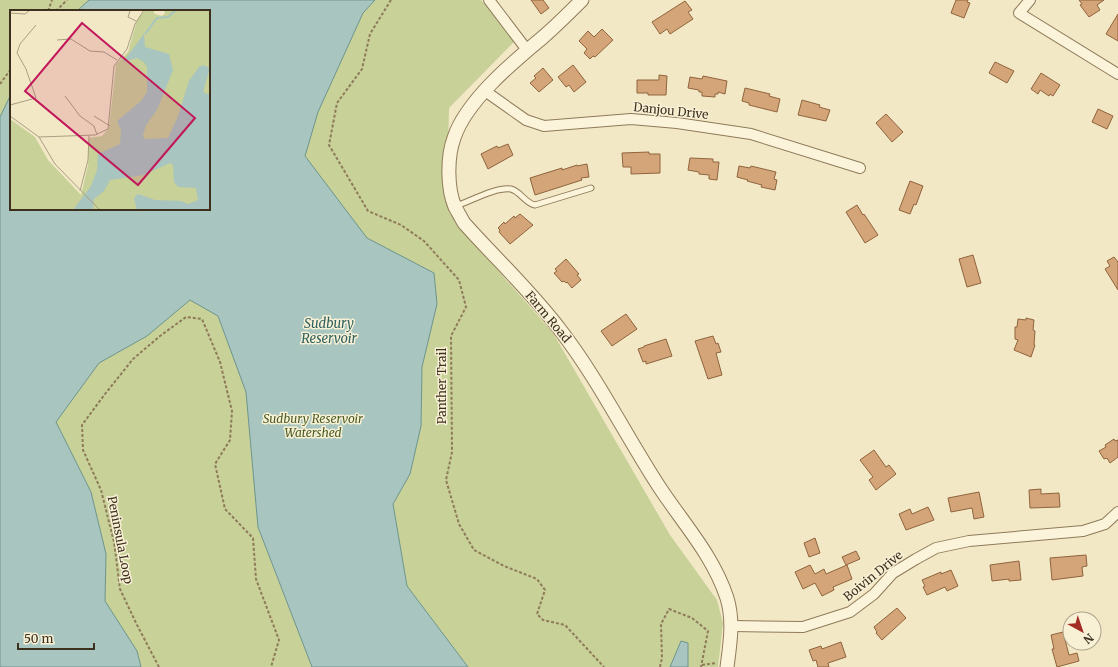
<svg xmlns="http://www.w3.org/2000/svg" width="1118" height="667" font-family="Merriweather,serif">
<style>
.green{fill:#c7d198;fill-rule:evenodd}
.water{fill:#a8c5bf;stroke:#6d958e}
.building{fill:#d3a579;stroke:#90643d}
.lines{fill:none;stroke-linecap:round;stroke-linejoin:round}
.service-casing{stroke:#8f7a5a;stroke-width:7}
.minor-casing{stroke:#8f7a5a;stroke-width:12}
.tertiary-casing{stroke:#8f7a5a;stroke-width:15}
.path{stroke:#8f7a5a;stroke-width:2;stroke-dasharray:3 2;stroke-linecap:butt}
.service{stroke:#fbf4da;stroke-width:5}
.minor{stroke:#fbf4da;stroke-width:10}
.tertiary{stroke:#fbf4da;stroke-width:13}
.labels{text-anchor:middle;stroke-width:3;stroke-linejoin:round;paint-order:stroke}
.street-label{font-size:12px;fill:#3e301f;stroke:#f8f1d6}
.park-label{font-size:12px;font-style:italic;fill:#4a5c23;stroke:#f8f1d6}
.water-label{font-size:13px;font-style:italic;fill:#2d5f5f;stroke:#f8f1d6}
.inset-river{fill:none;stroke:#a8c5bf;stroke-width:2}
.inset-road{fill:none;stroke:#aa9e83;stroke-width:1}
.view{fill:#c2185b;fill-opacity:0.15;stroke:#c2185b;stroke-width:2}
.inset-edge{fill:none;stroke:#3e301f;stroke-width:2}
</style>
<rect width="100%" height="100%" fill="#f2e8c6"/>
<!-- green -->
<path class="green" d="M0 0H481L515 41 449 108 447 193 487 258 553 333 670 535 717 600 723 623 718 667H0ZM11 11H209V209H11Z"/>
<!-- water -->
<g class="water">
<polygon points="89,0 375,0 363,13 318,112 305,156 367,238 434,273 437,304 422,367 421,426 410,474 393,504 407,586 468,667 312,667 258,527 246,392 218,316 190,300 147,336 99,363 56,422 91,492 106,554 105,601 137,651 141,667 0,667 0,117 11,94 11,209 209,209 209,11 77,11"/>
<polygon points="681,641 688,643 688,667 670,667"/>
</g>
<!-- building -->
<g class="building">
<polygon points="531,0 543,0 549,8 541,14"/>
<polygon points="956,0 968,0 967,2 970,3 964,18 951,13"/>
<polygon points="1079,0 1104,0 1097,5 1100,10 1089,17 1080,5 1082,4"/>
<polygon points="685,1 692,10 688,12 693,19 670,34 667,29 660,34 652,22"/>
<polygon points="1118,14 1118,41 1106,34"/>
<polygon points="602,29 613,40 595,57 593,56 590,59 584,53 587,49 579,41 588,31 594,37"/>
<polygon points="995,62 1014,71 1007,83 989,73"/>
<polygon points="573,65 586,82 574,92 569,85 566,87 558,77"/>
<polygon points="543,68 553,80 539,92 530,83 536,78 534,76"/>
<polygon points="1041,73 1060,85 1053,96 1050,94 1049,96 1040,90 1038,94 1031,89"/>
<polygon points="659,75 667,76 666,95 648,95 648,93 637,93 637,80 659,80"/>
<polygon points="703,76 727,81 725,94 718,92 718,94 715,94 715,97 702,96 702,92 699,92 699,90 688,88 690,77 702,79"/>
<polygon points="745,88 770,94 769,96 780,99 777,112 749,105 749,103 742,101"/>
<polygon points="802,100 820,105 819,107 830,110 826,121 798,115"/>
<polygon points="1098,109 1113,116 1107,129 1092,122"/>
<polygon points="886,114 903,132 892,142 876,123"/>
<polygon points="508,144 513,155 488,169 481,154 497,146 498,148"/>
<polygon points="649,152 649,154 660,154 660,173 631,174 631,167 623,167 622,153"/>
<polygon points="690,158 713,159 713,162 719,162 717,180 709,179 709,175 699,174 699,172 688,170"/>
<polygon points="587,164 589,177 581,178 582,180 535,195 530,178 562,168 562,170 577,165 577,166"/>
<polygon points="739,166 750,168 751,166 776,172 774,179 777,180 775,190 761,187 762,185 747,181 748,180 737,177"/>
<polygon points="910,181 923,186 916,205 914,204 910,214 899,210"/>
<polygon points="857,205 863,215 864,214 878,235 865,243 846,212"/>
<polygon points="520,214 533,225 510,244 499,232 500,230 498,228 504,222 505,224 514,216 515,218"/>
<polygon points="973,255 981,283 967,287 959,259"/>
<polygon points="1114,257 1118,262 1118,290 1105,269 1110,266 1107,261"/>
<polygon points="566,259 579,274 577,275 581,280 572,288 567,282 566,283 564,281 562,282 554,273 557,271 555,269"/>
<polygon points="626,314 637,329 612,346 601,331"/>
<polygon points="1026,318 1034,320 1033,330 1035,331 1034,345 1035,345 1031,357 1014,350 1018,340 1015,339 1015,327 1017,327 1018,319 1026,320"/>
<polygon points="713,336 716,344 718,343 721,352 716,353 722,375 708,379 695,341"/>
<polygon points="666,339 672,356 646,364 646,361 643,362 638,349 644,347 644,346"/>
<polygon points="1114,439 1115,441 1118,440 1118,457 1110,463 1107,458 1104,459 1099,451 1106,447 1105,445"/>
<polygon points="874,450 886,467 889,465 896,474 876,490 869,480 873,477 860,460"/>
<polygon points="1041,489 1041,494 1059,493 1060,507 1030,508 1029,490"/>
<polygon points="979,492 984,517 974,519 972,508 951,512 948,498"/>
<polygon points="928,507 934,520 906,530 899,514 910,509 912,514"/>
<polygon points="815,538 820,553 809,557 804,543"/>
<polygon points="856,551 860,559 846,565 842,557"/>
<polygon points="1086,555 1087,566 1082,567 1083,576 1052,580 1050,558"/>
<polygon points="1019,561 1021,580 1009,581 1009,579 992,581 990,565"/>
<polygon points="810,565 815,574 824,569 826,574 847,565 852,579 833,587 834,590 822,596 815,583 803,589 795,572"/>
<polygon points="951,570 958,586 947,591 945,587 927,595 923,587 925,586 922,580 941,572 941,574"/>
<polygon points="897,608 906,618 882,640 876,633 877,632 874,627"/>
<polygon points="1063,632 1069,655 1077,653 1079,661 1057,667 1052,649 1054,649 1051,635"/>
<polygon points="841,642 846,657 828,663 829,667 818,667 816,660 813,661 809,650 821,646 822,649"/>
</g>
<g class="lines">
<defs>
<path id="service" d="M456 206C471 201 495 187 511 189 520 191 525 203 535 205L591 188"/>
<g id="minor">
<polyline points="489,0 527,50"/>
<polyline points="1030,0 1019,13 1118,74"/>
<polyline points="485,91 526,120 544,126 631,119 677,123 751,134 860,168"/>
<polyline points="732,626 803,627 850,612 874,594 893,573 916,559 936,548 969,541 1083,531 1105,524 1118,512"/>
</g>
<path id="tertiary" d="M582 0C569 13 556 26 542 38 513 62 466 101 454 138 447 157 447 188 455 207 458 212 461 218 464 223 496 259 532 292 561 331 598 379 625 434 658 485 682 522 713 555 727 598 734 621 730 644 727 667"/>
</defs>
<!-- service casing -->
<use href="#service" class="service-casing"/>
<!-- minor casing -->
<use href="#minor" class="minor-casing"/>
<!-- tertiary casing -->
<use href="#tertiary" class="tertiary-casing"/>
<!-- path -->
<g class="path">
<polyline points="391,0 370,34 362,69 337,103 329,145 368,211 401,225 424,241 459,280 466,307 451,336 452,452 446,480 459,524 474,550 504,566 537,579 545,590 537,614 543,620 565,625 604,667"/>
<polyline points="48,11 52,0"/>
<polyline points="56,11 67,0"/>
<polyline points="0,84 11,69"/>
<polyline points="702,665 716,663"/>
<polyline points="159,667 136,623 120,589 114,542 101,490 83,450 82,425 105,394 133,359 160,336 186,317 202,319 220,362 232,411 230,440 215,464 225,509 253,538 256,579 279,640 271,667"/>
<polyline points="660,667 662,658 661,624 669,609 692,618 708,631 701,667"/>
</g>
<!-- service -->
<use href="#service" class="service"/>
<!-- minor -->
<use href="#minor" class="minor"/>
<!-- tertiary -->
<use href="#tertiary" class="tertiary"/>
</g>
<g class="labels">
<!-- street labels -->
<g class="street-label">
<text transform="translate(671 111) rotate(6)" y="4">Danjou Drive</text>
<text transform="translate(548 317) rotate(50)" y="4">Farm Road</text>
<text transform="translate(442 386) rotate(-90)" y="4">Panther Trail</text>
<text transform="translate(120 540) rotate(79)" y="4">Peninsula Loop</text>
<text transform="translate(873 576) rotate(-39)" y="4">Boivin Drive</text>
</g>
<!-- park labels -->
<g class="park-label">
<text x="313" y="423">Sudbury Reservoir<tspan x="313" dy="14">Watershed</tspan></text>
</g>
<!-- water labels -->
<g class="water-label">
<text x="329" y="328">Sudbury<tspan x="329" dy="15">Reservoir</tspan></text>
</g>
</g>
<!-- overview -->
<g transform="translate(10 10)">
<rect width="200" height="200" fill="#f2e8c6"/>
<path d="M135 0H143L145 4 152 6 155 3 154 0H200V200H0V109L25 127 38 150 71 185 78 155 79 128 92 126 99 118 106 54 118 42 127 10Z" fill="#c7d198"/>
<path d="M134 24 135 37 159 44 163 60 147 100 136 115 133 125 134 129 158 128 168 106 179 71 189 57 193 55 200 58 193 82 200 85V200H127L124 188 128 184 145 190 171 191 178 194 188 190 186 178 168 177 164 172 163 155 160 153 134 165 100 170 94 181 84 189 83 200H63L81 176 87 160 88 144 110 134 111 120 107 111 131 91 137 82V57L134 52 127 48 113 52Z" fill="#a8c5bf"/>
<path class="inset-river" d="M135 24 147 8 158 7 166 0"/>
<path class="inset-road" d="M120 1 118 7 126 11M0 3 15 4 20 0M47 30 61 29 80 41 94 42 107 50M55 86 70 106 84 116 87 125M0 95 26 88 16 59 7 43 10 34 26 15M0 106 29 127 45 154 90 200M84 106 100 116M29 127 85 125 98 119 104 56 117 39 125 14 134 0M70 181 78 150 79 126"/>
<path class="view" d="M72 13 185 108 128 175 15 81Z"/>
<rect width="200" height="200" class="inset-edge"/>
</g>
<!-- north arrow -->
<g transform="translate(1082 631) rotate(140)"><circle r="19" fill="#f8f1d6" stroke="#aea48d"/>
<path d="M0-3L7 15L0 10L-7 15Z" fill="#a32d24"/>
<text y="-6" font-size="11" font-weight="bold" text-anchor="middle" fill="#3e301f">N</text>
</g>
<!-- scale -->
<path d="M18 643v6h76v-6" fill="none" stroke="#3e301f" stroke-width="2"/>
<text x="24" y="643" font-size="12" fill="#3e301f" stroke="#f8f1d6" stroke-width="3" paint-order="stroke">50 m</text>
</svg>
